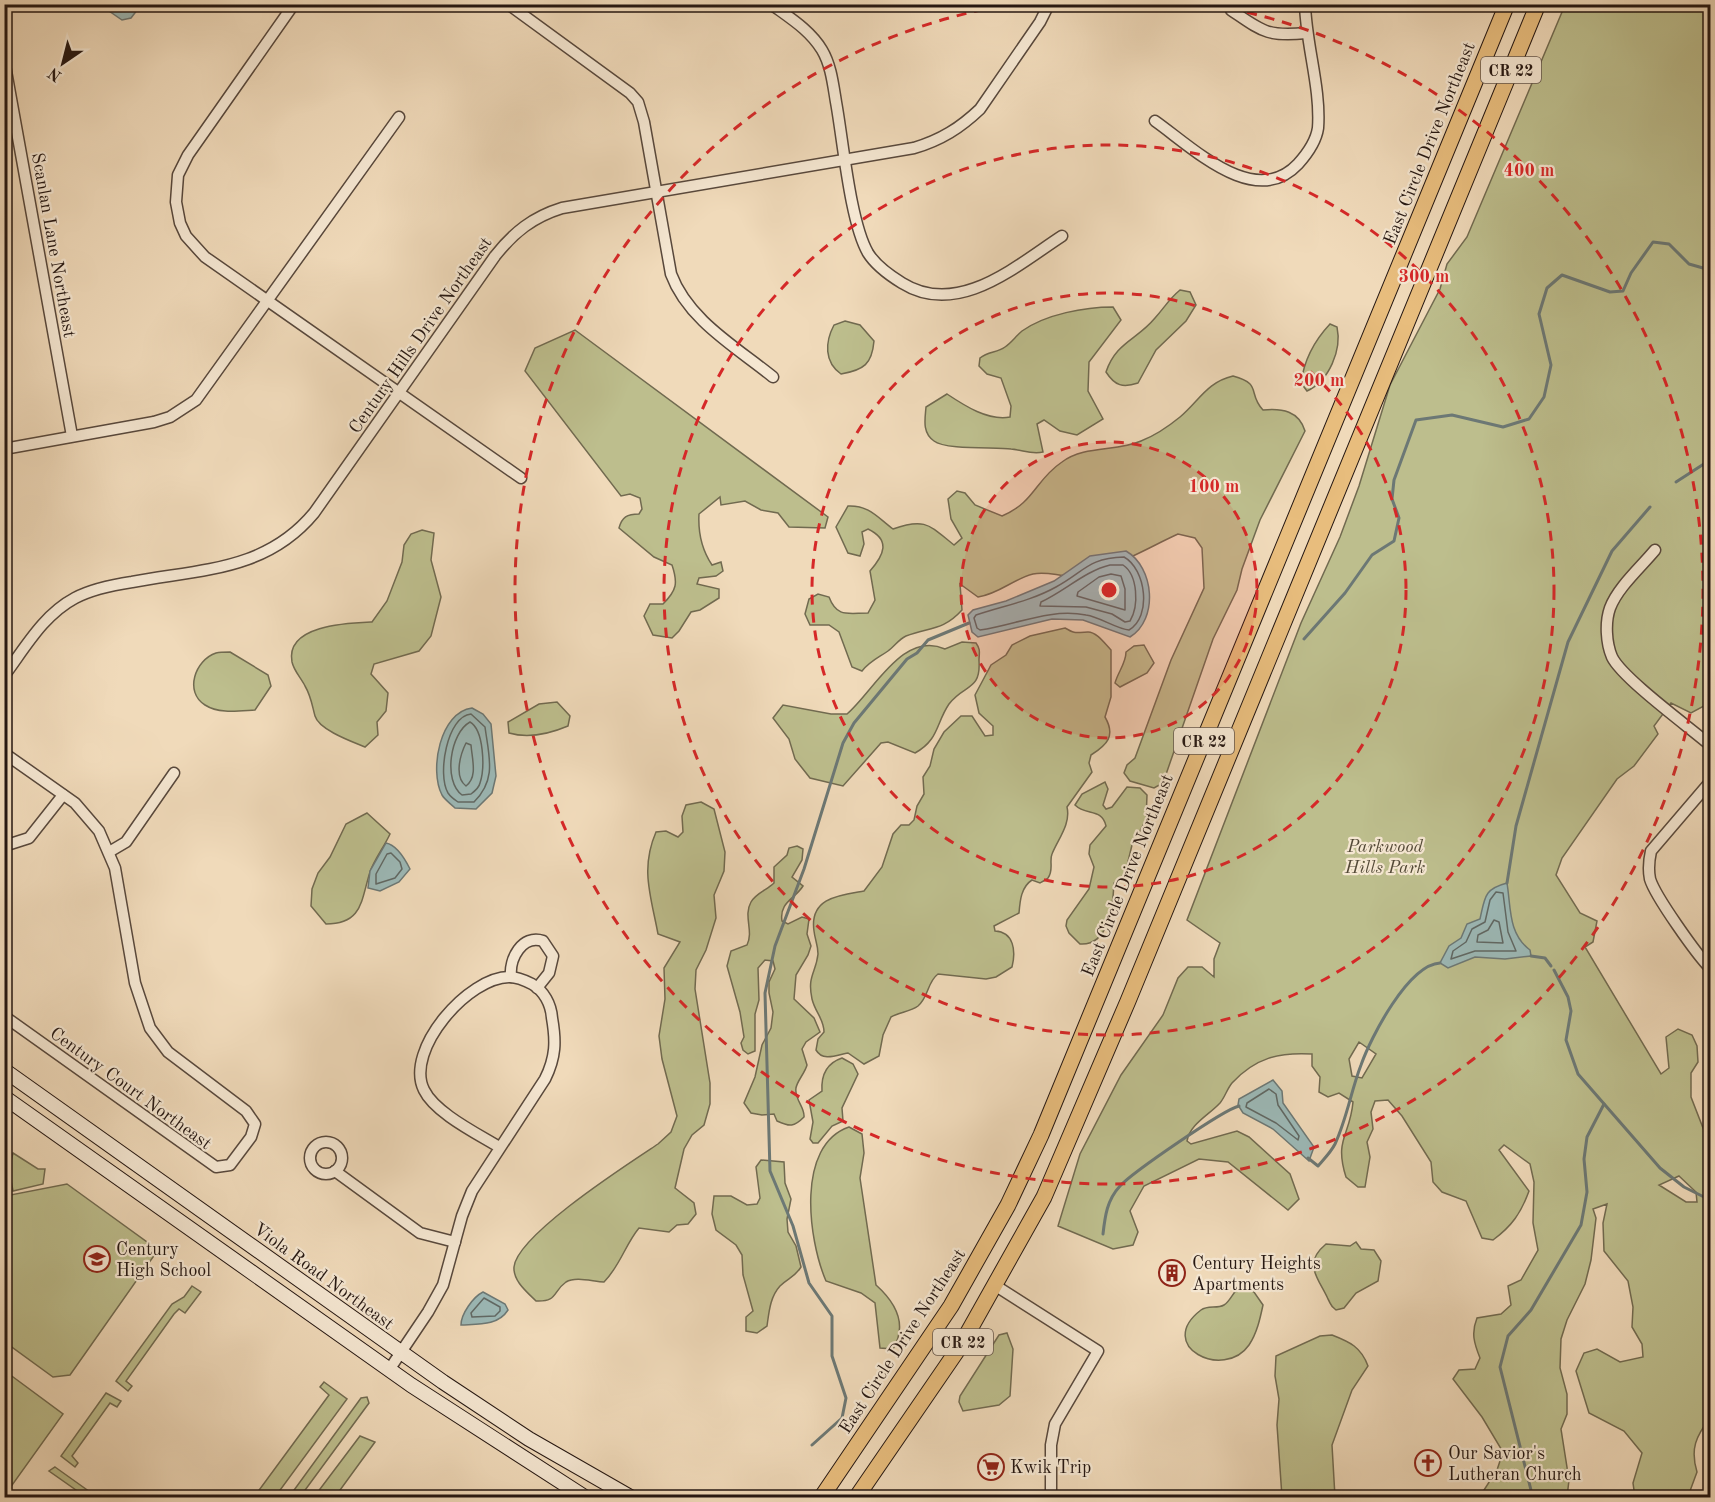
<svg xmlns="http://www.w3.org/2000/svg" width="1715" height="1502" font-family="'Old Standard TT',serif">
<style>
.green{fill:#bdbe8d;stroke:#716a50;stroke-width:1.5;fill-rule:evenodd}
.water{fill:#9cb9b7;stroke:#6c7875;stroke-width:1.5}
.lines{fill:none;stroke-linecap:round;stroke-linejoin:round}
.shore{stroke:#606864;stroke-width:1.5}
.stream{stroke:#6c7875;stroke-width:3}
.minor-casing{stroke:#58483c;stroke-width:13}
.secondary-casing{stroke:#251712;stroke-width:16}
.primary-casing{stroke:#251712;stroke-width:17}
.minor{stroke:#f5e7d2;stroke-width:10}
.secondary{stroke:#f5e7d2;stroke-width:14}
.primary{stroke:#e8bd7d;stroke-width:15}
.ring{fill:none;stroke:#d62828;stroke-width:3;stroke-dasharray:10 8}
.labels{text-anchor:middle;stroke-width:4.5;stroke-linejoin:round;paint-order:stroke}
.shield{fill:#f5e7d2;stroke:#63554c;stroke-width:1.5}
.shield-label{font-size:16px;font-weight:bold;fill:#251712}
.street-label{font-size:18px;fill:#251712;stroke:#f5e7d2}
.park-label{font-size:18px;font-style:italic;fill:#534937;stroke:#f5e7d2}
.poi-label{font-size:18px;fill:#251712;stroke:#f5e7d2;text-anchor:start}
.centre{fill:#d62828;stroke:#f5e7d2;stroke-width:3}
.ring-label{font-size:18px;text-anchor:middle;font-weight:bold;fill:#d62828;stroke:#f5e7d2;stroke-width:4.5;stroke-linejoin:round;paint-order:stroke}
</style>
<rect width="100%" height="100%" fill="#f0daba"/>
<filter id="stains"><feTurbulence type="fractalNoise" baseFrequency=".00333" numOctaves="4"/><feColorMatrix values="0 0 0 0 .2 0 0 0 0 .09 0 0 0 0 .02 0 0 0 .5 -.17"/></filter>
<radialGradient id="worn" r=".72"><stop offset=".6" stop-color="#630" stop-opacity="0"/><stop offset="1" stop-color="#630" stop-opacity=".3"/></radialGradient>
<!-- green -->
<g class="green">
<path d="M1565 5H1710V696L1704 706 1691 713 1671 703 1654 726 1658 734 1634 766 1617 779 1562 858 1556 875 1580 913 1597 921 1593 942 1585 947 1661 1074 1669 1068 1666 1037 1678 1029 1692 1035 1697 1046 1698 1062 1691 1073V1097L1710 1146V1418C1696 1436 1690 1449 1697 1472L1690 1491 1678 1497H1635L1633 1483 1642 1453 1624 1431 1589 1413 1576 1371 1584 1353 1597 1349 1620 1362 1643 1357 1642 1344 1632 1327 1633 1307 1628 1281 1604 1251 1603 1223 1607 1204 1593 1209 1596 1218 1591 1260 1585 1284 1567 1320 1561 1339 1560 1368 1567 1394V1414L1561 1429 1569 1480 1567 1497H1484V1490L1497 1470 1503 1452 1482 1417 1453 1379 1459 1370 1475 1369 1480 1358C1474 1343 1471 1333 1477 1318L1501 1314 1511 1305 1508 1286 1521 1280 1538 1250 1533 1223 1534 1182 1530 1164 1504 1145 1499 1150 1529 1191C1521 1213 1512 1226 1493 1240L1482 1238 1466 1201 1442 1192 1433 1182 1431 1162 1402 1116 1388 1100 1375 1101 1371 1112 1373 1129 1367 1142 1370 1157 1365 1187H1358L1346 1177C1334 1139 1350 1136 1353 1102L1339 1093 1328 1097 1319 1092 1320 1077 1312 1066V1054C1279 1052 1255 1058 1232 1083 1227 1089 1225 1097 1220 1103 1209 1115 1190 1124 1187 1141L1191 1144 1237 1131 1249 1137 1290 1174 1299 1199 1288 1210 1228 1162 1199 1159 1144 1186 1130 1211 1138 1232 1133 1245 1113 1249 1058 1226 1080 1154 1121 1075 1163 1015 1178 978 1188 967H1202L1214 977V959L1220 943 1187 920 1301 623 1340 537 1359 486 1390 385 1440 289 1447 264 1467 237ZM1359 1042 1376 1054 1362 1078 1352 1076 1349 1059ZM1679 1176 1696 1192 1697 1202H1686L1659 1185Z"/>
<path d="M1180 290 1190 292 1196 305 1186 321 1156 350 1138 383C1123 388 1115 386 1106 372 1116 342 1137 340 1155 318 1165 307 1168 300 1180 290Z"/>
<path d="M1113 307 1121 320 1089 362 1088 391 1103 419 1077 435 1060 431 1044 420 1037 424 1043 452C1032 455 1023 450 1011 449 995 447 945 450 934 441 922 433 925 419 926 407L947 394C965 406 988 421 1010 417L1011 406 1001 378 987 374 979 366 980 358C988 351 997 353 1005 347 1011 343 1016 336 1022 331 1046 314 1085 307 1113 307Z"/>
<path d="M845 321 860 325 874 341C872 364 864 370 841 374 824 362 825 342 834 325Z"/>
<path d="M1330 324 1337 327C1342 350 1329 381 1307 391L1301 383C1304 360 1314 341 1330 324Z"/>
<path d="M575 330 828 517 825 528 789 527 778 513 761 510 745 501 721 505 720 497 699 514C698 532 702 550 712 565L721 562 723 571 716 576 699 578 697 584 719 589V598L700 610 691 612 679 631 672 638 653 635 644 616 650 604H663C677 590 678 583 672 565L654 557 619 528C622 517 627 514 639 514L642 509 640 498 630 494 621 496 525 371 535 348Z"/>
<path d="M1233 376C1263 384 1247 393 1263 410 1282 408 1299 411 1305 431L1260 520 1242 569 1237 590 1213 639 1163 783 1154 788 1130 781 1124 773 1127 765 1135 758 1171 660 1204 588 1202 548 1195 538 1178 534C1145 549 1107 573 1070 576 1058 576 1046 571 1033 574 1013 579 999 594 978 597L960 584 962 610C943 631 929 627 906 636 899 639 894 647 888 651 878 658 870 661 862 671L852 667 839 632 829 625H810L805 614 809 599 818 594 829 597C837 618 848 613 868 613L875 600 870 571C884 555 891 540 868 529L862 532 864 544 860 556 848 553 836 527 848 506C869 505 878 518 893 529 926 517 930 526 954 545L962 538 951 519 948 499 957 491 965 493 975 505 1002 516C1035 502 1035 480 1062 462 1085 445 1116 452 1141 441 1154 436 1169 426 1180 417 1199 401 1207 382 1233 376Z"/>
<path d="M422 530 434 533 431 560 441 597 431 636 419 651 374 664 371 674 388 693 386 711 377 722 378 735 365 747C353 742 319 730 315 716 312 705 311 696 305 686 301 678 294 671 292 662 285 625 348 623 372 622L387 601 402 562 404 545 411 534Z"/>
<path d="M1065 628C1077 635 1076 632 1088 632 1097 632 1105 644 1111 650V697L1105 717C1116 736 1107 745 1091 755L1089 763 1092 772 1067 807C1071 824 1058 839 1052 854 1049 861 1054 870 1048 878 1046 880 1043 881 1040 883L1032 880C1021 887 1020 901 1019 913L994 926 995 931C1014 932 1016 951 1012 967L996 977 986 979 938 974C927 982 929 997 918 1006 910 1012 899 1012 891 1017L883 1035 879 1056 864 1064 848 1053C837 1055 823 1062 816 1050L818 1039 824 1032C824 1019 815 1012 812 999 807 976 816 973 818 954 818 945 815 940 814 931 809 897 841 895 864 891L882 867 893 834 901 825H909L914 820 917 806 924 794 923 777 930 766 934 749 944 732 961 716H972L985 736 993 735V726L979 713 975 695 991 665 1006 655 1012 645 1030 636Z"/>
<path d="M962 642 976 643C981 650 979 653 979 661 981 691 964 684 949 704 936 723 939 740 915 753L888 742 881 743 843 786 810 778 795 759 789 739 773 718 783 705 831 714H847C874 691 903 630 945 649Z"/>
<path d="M1144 645 1154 663 1147 673 1120 687 1115 683C1118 672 1126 663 1126 652L1134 646Z"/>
<path d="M230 652 268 675 271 686 255 710C238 711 219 714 205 705 184 692 195 660 216 653 220 652 225 652 230 652Z"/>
<path d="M557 702 570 716 568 726C549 734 529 739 509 733L508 722 539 704Z"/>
<path d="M1105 782 1108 789 1103 805 1106 809 1112 807 1127 787 1140 788 1147 795 1146 820 1132 845 1125 874 1114 883C1113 906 1109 946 1080 944L1069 933 1066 926 1067 920 1089 889 1094 867 1089 854 1090 845 1106 826C1102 808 1086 816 1075 805L1082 794Z"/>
<path d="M701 802 714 809 725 852 724 871 714 895 716 918 706 950 696 970 695 989 710 1083V1104L704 1125 692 1135 684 1149 675 1188 694 1203 696 1214 688 1224 677 1225 669 1232 639 1228C625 1245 620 1266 604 1282 594 1282 576 1276 566 1282 552 1292 558 1302 536 1301 527 1292 513 1281 514 1267 517 1235 628 1164 658 1144L671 1132 677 1116 662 1059 659 1036 665 999 664 968 680 942 658 934C651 896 640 869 656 832L666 831 678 837 683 832 682 816 686 805Z"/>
<path d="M367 813 390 834C384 847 374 860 370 872 361 900 363 924 326 924L311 906 312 889 318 873 330 857 346 824Z"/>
<path d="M797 846 803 849 802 860 792 877 803 886C795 899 779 902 782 921L788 924 802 917 809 919 807 934 811 946 808 955 796 975 794 999 814 1018 820 1032 806 1042 802 1049 807 1065C805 1073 797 1081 796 1088 794 1099 805 1107 804 1117 794 1127 790 1127 777 1121L774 1114 762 1115 751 1113 744 1103 755 1077 762 1045 771 1028 773 1012 769 993V982L775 969 773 961 765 960 758 968 759 1000 755 1014V1051L748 1054 743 1050 741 1043 744 1037 740 1012 727 966 731 951 747 945C754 931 743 916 751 902 756 893 767 890 774 883V867L787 855 789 848Z"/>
<path d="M842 1058 853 1064 858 1074 842 1108 843 1121 832 1126 818 1143H813L810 1139 813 1122 809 1100 822 1091C821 1075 827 1063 842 1058Z"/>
<path d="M849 1127 862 1134 864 1153 860 1178 876 1285C895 1302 908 1324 893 1349L880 1348 875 1303 861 1293 826 1281C808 1239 796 1145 849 1127Z"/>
<polygon points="13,1153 38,1169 45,1169 43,1184 13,1191 9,1170"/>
<path d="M761 1160 784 1162 785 1183 791 1199 787 1219 788 1232 796 1246 801 1267C795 1277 788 1278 780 1286 770 1297 769 1312 767 1326L757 1333 746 1331V1317L753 1311 743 1275 742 1255 736 1245 716 1230 712 1214 714 1196H731L747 1205 757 1204 760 1198 756 1167Z"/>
<polygon points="67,1184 158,1250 70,1375 53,1377 5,1342 5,1196"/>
<path d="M1356 1242 1361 1249 1374 1250 1381 1261 1378 1281 1356 1293 1344 1308 1336 1310C1330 1306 1331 1304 1328 1299 1318 1277 1302 1264 1326 1244L1350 1246Z"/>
<path d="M1242 1285 1254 1292 1263 1305C1260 1319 1257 1333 1249 1345 1224 1381 1154 1346 1201 1310 1208 1305 1217 1309 1224 1305 1231 1301 1234 1289 1242 1285Z"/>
<polygon points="192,1286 201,1292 185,1313 179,1309 174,1314 126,1381 132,1386 128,1391 116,1381 172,1304 184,1297"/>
<polygon points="1007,1333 1013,1349 1010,1396 999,1405 963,1411 959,1402 960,1396 999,1335"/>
<path d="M1332 1335C1350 1342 1361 1347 1368 1366L1352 1390 1332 1445 1335 1497H1282L1277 1425 1279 1399 1275 1376 1276 1356 1320 1336Z"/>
<polygon points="5,1371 63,1414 5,1495"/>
<polygon points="324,1382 347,1399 275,1497 254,1497 329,1395 320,1387"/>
<polygon points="106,1393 121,1401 117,1407 110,1403 72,1456 78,1463 75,1467 61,1456"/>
<polygon points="367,1397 369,1403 300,1497 289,1497 361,1398"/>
<polygon points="360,1436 375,1442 335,1497 314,1497"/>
<polygon points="55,1467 97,1497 86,1497 49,1471"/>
</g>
<!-- water -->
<g class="water">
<polygon points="106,5 141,5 131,18 122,20 109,11"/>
<path d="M1126 551C1154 567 1159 619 1130 637L1083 620 1052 619 978 637 972 632 968 615 973 610 1006 601 1054 581 1090 556Z"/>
<path d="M472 708 483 714 491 724 496 776 492 793 476 809 455 808C451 804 445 800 442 795 429 770 440 712 472 708Z"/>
<path d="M386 843C397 845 405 859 410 869L399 882 380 891 368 888 370 871Z"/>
<path d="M1507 883C1511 907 1508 934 1530 950L1531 956 1505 959 1475 957 1448 968 1440 963 1449 946 1461 938 1467 924 1480 919C1485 897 1484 889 1507 883Z"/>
<polygon points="1273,1080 1282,1091 1283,1103 1314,1147 1309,1161 1273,1129 1243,1113 1238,1105 1239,1099"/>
<path d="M483 1292 505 1304 508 1310C498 1326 478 1324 461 1325 461 1314 473 1297 483 1292Z"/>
</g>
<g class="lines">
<!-- shore -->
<g class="shore">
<path d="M1124 557C1146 569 1152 617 1129 630 1117 629 1100 617 1086 615 1049 608 1016 625 980 630L977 628 974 618 976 615C1003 606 1031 601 1056 587 1084 572 1088 558 1124 557Z"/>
<path d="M1110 565H1123C1138 575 1139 606 1130 621L1125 622 1112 614 1086 607 1040 606 1041 602C1065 591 1085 571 1110 565Z"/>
<polygon points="1111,574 1121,576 1125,589 1125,610 1077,596 1078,592 1099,577"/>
<path d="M471 714 485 727C489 757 497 779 474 802H458C455 800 450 796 448 793 437 775 447 716 471 714Z"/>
<path d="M470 722C484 730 485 768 480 783 479 788 475 791 471 794L462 795C443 781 450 733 470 722Z"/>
<path d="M466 743 471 745C472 759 478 777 466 786 454 777 460 755 466 743Z"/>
<polygon points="391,853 400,862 402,869 395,878 376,884 376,874 387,854"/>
<polygon points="1496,892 1503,893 1508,932 1516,951 1475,951 1451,959 1453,951 1466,942 1472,929 1485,922 1490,900"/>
<polygon points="1494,920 1499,922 1503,943 1477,942 1478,935 1488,930"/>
<polygon points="1269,1089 1276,1094 1278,1105 1299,1136 1298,1140 1276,1123 1246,1107 1247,1103"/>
<polygon points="484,1298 500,1307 500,1311 495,1316 472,1317 471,1313"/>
</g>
<!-- stream -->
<g class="stream">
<polyline points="1676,482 1710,460"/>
<polyline points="1304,639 1345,593 1372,555 1394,541 1399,518 1392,499 1394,480 1416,420 1452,415 1503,427 1529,419 1544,397 1551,365 1539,314 1547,288 1562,275 1610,292 1623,291 1631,273 1653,242 1669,244 1689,264 1710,270"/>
<polyline points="1507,883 1516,826 1568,642 1612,551 1650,507"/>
<polyline points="1531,956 1545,958 1551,966"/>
<polyline points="1554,970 1568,997 1571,1011 1566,1040 1578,1074 1660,1168 1684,1187 1710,1200"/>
<path d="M1308 1158 1318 1166C1324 1159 1331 1152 1335 1144 1347 1118 1351 1091 1361 1065 1371 1037 1408 965 1440 963"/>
<path d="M1103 1234C1105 1216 1107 1200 1120 1186 1133 1172 1223 1110 1239 1106"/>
<polyline points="812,1445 842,1418 846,1398 832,1356 832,1316 809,1283 793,1226 770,1171 765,993 775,946 804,869 843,743 854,723 907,659 917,653 928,640 969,623"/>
<polyline points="1533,1498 1500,1367 1508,1336 1531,1310 1581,1225 1587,1192 1584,1159 1587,1137 1604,1104"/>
</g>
<defs>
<g id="minor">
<polyline points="294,4 188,155 178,175 176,202 180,223 186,236 205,257 521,478"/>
<path d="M508 4 630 93 638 102 644 122 671 274C688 320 736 347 773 377"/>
<path d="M771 4C790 18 810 30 822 50 831 65 833 84 836 102 843 140 850 222 868 253 876 266 889 275 902 283 958 318 1016 266 1062 236"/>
<path d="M1231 10C1262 31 1267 37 1306 33"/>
<polyline points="4,60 72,436"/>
<path d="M1155 121C1192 147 1255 210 1298 164 1307 154 1316 142 1318 128 1321 88 1306 45 1305 4"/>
<polyline points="4,449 154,422 170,417 196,400 399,117"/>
<path d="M1655 550C1641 567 1618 587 1610 608 1605 622 1606 643 1612 657 1622 678 1689 727 1710 745"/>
<path d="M4 676C25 648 43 615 75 598 92 589 112 585 132 582 201 569 266 571 314 513L495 256C514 232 533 217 562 208L914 148C941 140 960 128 980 109L1040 22 1049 4"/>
<polyline points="4,753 75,803 99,831 115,868 135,983 150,1028 168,1052 246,1111 255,1124 251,1137 230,1165 216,1167 4,1016"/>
<path d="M1710 782 1651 851C1649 860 1648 869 1650 879 1655 896 1697 955 1710 968"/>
<polyline points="4,846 29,838 63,795"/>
<polyline points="109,852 126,842 174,773"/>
<path d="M511 977C509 959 522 934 543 941L553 956 549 973 537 988"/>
<circle cx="326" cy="1158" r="16"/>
<polyline points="335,1171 420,1233 455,1242"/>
<polyline points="996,1286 1098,1351 1055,1424 1051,1445 1051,1498"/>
<path d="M389 1370 428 1312 443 1285 462 1216 472 1191 545 1079C556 1057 556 1041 552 1018 551 1004 544 991 532 984 526 981 517 977 510 977 469 976 404 1050 424 1090 435 1113 478 1134 499 1147"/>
</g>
<g id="secondary">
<polyline points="4,1070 443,1382 529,1439 632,1498"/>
<polyline points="4,1097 411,1385 586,1498"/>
</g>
<g id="primary">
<polyline points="821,1498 951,1306 1008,1205 1041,1135 1507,4"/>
<polyline points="856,1498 961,1345 1044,1197 1128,1001 1538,4"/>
</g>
</defs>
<!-- minor casing -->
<use href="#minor" class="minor-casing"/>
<!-- secondary casing -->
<use href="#secondary" class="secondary-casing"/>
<!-- primary casing -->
<use href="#primary" class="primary-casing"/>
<!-- minor -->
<use href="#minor" class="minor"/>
<!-- secondary -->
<use href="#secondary" class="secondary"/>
<!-- primary -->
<use href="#primary" class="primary"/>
</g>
<!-- distance rings -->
<circle cx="1109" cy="590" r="148" fill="#d62828" fill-opacity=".12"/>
<g class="ring">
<circle cx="1109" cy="590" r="148"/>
<circle cx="1109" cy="590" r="297"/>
<circle cx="1109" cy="590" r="445"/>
<path d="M1212 5A594 594 0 1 1 1006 5"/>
</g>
<!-- icons -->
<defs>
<symbol id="school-ring" viewBox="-11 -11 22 22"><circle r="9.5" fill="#f5e7d2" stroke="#8f2418" stroke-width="1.5"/><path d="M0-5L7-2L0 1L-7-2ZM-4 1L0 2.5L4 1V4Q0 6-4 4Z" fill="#8f2418"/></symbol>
<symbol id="building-ring" viewBox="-11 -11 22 22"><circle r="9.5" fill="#f5e7d2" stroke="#8f2418" stroke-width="1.5"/><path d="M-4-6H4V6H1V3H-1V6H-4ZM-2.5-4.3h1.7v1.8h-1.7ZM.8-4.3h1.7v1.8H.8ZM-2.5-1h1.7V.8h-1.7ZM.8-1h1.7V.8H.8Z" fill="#8f2418"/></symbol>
<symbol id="church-ring" viewBox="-11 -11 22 22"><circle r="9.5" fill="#f5e7d2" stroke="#8f2418" stroke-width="1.5"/><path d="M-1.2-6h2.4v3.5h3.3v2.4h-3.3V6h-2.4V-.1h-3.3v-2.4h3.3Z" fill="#8f2418"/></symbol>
<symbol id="supermarket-ring" viewBox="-11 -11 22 22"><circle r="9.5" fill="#f5e7d2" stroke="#8f2418" stroke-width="1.5"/><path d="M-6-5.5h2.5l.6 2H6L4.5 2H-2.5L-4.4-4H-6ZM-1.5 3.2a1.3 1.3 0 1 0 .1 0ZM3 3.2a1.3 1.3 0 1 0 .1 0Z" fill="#8f2418"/></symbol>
</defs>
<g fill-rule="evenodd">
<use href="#school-ring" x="82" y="1244" width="30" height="30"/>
<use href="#building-ring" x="1157" y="1258" width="30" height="30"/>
<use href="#church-ring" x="1413" y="1448" width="30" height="30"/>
<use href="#supermarket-ring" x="976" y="1452" width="30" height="30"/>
</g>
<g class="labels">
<!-- shield labels -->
<g class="shield">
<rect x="1481" y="57" width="60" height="26" rx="4.5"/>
<rect x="1174" y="728" width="60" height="26" rx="4.5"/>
<rect x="933" y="1329" width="60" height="26" rx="4.5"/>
</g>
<g class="shield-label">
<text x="1511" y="76">CR 22</text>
<text x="1204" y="747">CR 22</text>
<text x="963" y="1348">CR 22</text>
</g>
<!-- street labels -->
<g class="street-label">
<text transform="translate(1429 143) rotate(-68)" y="6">East Circle Drive Northeast</text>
<text transform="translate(54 245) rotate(80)" y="6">Scanlan Lane Northeast</text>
<text transform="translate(420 335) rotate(-55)" y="6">Century Hills Drive Northeast</text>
<text transform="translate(1127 875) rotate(-68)" y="6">East Circle Drive Northeast</text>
<text transform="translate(131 1088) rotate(36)" y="6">Century Court Northeast</text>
<text transform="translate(324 1276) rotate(36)" y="6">Viola Road Northeast</text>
<text transform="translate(902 1341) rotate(-57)" y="6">East Circle Drive Northeast</text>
</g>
<!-- park labels -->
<g class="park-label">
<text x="1385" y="852">Parkwood<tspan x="1385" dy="21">Hills Park</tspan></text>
</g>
<!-- poi labels -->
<g class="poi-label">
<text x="116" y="1255">Century<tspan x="116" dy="21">High School</tspan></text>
<text x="1192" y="1269">Century Heights<tspan x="1192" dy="21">Apartments</tspan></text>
<text x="1448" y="1459">Our Savior's<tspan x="1448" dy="21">Lutheran Church</tspan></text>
<text x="1010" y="1473">Kwik Trip</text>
</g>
</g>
<circle cx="1109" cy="590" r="9" class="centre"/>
<g class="ring-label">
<text x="1529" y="176">400 m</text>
<text x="1424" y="282">300 m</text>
<text x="1319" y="386">200 m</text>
<text x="1214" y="492">100 m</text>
</g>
<!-- margin -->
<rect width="1715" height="1502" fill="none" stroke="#f0daba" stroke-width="24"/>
<rect x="6" y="6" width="1703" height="1490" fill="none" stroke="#251712" stroke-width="3"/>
<rect x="12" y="12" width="1691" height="1478" fill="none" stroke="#251712" stroke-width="1.5"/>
<!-- north arrow -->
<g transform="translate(63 63) rotate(215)" stroke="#f5e7d2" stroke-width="4.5" paint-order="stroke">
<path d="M0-4.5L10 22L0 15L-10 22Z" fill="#251712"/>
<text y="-9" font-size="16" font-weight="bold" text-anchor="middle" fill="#251712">N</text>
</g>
<rect width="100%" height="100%" filter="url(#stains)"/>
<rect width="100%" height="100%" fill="url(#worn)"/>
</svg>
